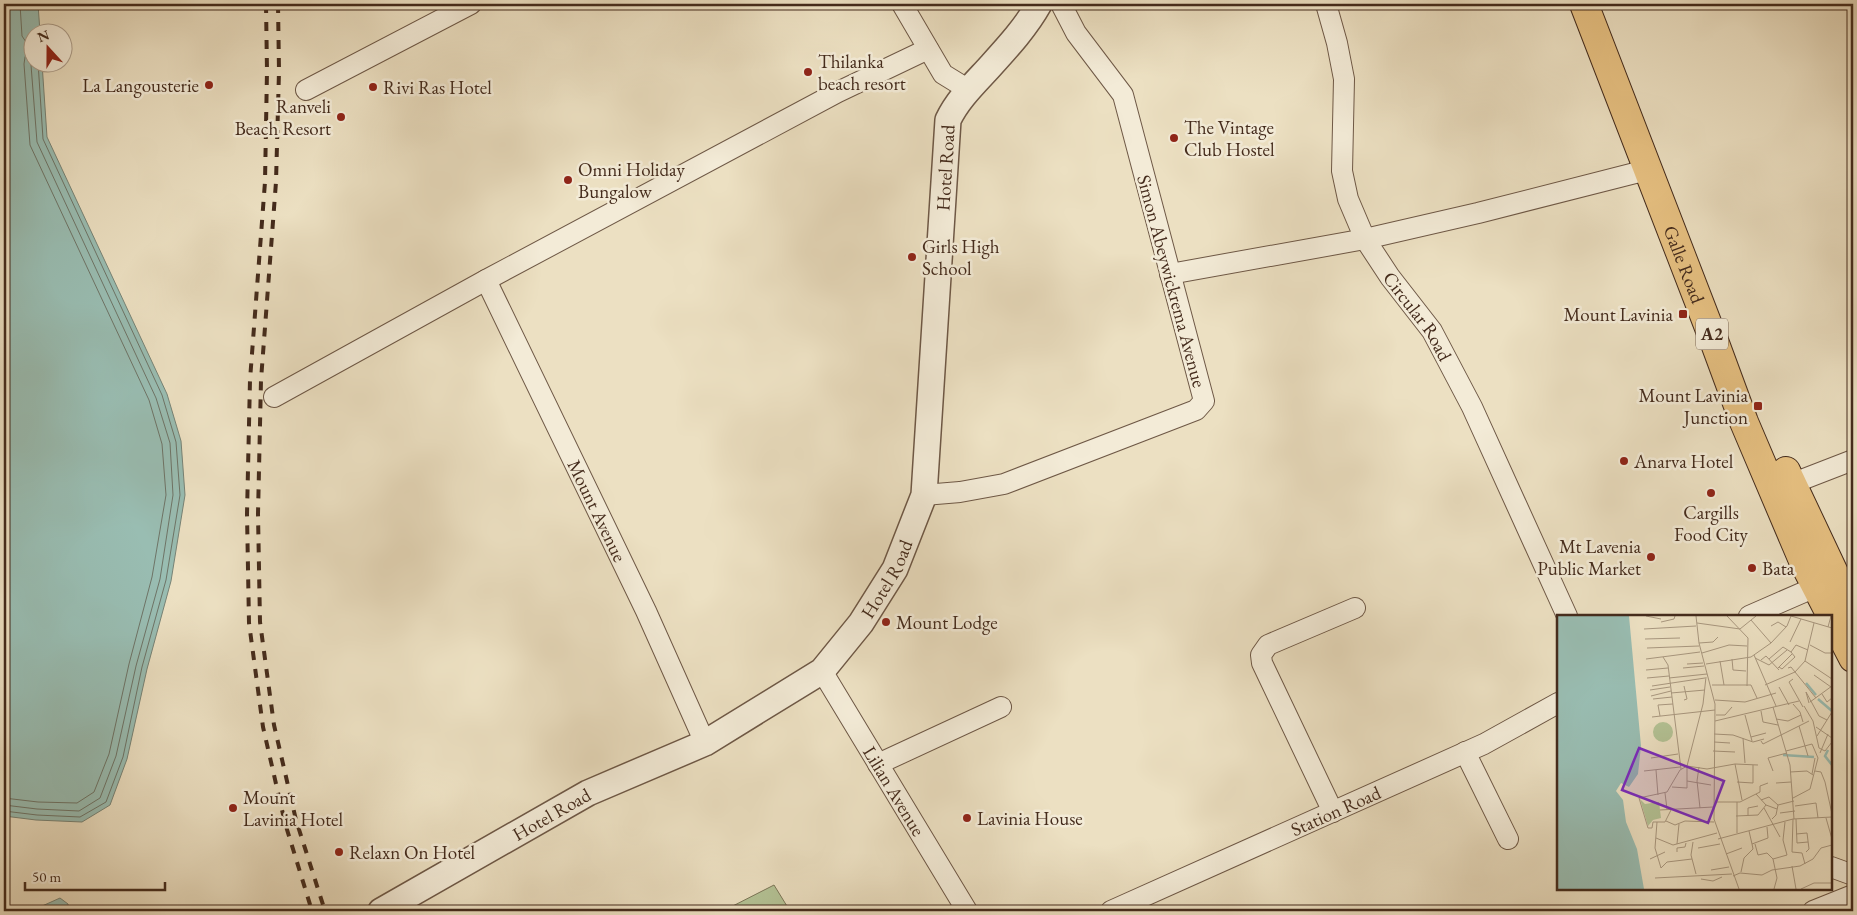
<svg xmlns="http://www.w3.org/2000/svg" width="1857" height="915" font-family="'EB Garamond',serif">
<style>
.green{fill:#b4c396;stroke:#7c7759}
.water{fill:#99bdb2;stroke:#778376}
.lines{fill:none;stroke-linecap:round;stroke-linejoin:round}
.shore{stroke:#6e7467;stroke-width:1}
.minor-casing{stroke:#6e5846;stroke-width:22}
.tertiary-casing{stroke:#6e5846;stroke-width:28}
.trunk-casing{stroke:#442b1c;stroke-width:30}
.minor{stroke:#f3ebd7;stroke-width:20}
.tertiary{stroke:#f3ebd7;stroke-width:25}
.trunk{stroke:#e6c081;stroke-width:28}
.rail{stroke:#442b1c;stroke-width:4;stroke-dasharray:9 9;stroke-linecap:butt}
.poi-dot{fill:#8f2418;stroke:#f3ebd7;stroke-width:2}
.labels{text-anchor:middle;stroke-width:5;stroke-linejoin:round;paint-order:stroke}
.shield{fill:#f3ebd7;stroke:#786554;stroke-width:1}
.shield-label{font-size:18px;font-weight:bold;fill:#442b1c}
.poi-label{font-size:19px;fill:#442b1c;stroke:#f3ebd7;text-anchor:start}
.street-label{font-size:19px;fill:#442b1c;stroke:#f3ebd7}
.inset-river{fill:none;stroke:#99bdb2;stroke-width:2.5}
.inset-road{fill:none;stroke:#a99880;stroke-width:1}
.view{fill:#7b2cbf;fill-opacity:0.15;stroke:#7b2cbf;stroke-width:2.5}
.inset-edge{fill:none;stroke:#442b1c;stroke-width:2.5}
</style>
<rect width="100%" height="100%" fill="#ece0c2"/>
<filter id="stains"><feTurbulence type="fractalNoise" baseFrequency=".004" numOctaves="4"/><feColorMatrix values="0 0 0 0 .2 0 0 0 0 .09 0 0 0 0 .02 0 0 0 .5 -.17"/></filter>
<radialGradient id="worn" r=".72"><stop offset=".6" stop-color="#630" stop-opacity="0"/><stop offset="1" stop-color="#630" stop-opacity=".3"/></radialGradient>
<!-- green -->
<polygon class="green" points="774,885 790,911 723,911"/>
<!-- water -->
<g class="water">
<polygon points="4,4 38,4 40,32 32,32 32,62 42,63 47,137 167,394 181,441 185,495 171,581 147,669 127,759 110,805 82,822 36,820 4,816"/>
<polygon points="60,898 68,904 69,911 31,911"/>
</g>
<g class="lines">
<!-- shore -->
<g class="shore">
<polyline points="4,798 38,802 77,803 94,792 109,754 129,664 152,577 166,495 162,444 149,400 30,145 24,64 25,57 30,48 22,36 20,4"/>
<polyline points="4,805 37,809 79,811 100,798 116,756 136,666 160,579 173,495 170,443 156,398 37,142 31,65 32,58"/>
<polyline points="4,811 37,815 80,817 106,802 123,757 142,667 166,580 180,495 176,442 162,395 43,139 38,62"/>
</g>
<defs>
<g id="minor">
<polyline points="902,4 943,74 969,90"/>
<path id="s1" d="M1326 4 1337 43 1344 79 1342 171 1348 199 1365 239 1390 277 1432 331 1472 407 1567 616"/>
<polyline points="306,90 471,4"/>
<polyline points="1170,274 1365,239 1478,213 1639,172"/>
<path id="s2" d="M486 280 646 611 705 743"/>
<polyline points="274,397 486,280 838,92 928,49"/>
<polyline points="1791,484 1853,460"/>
<polyline points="924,495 960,492 1004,484 1196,410 1204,401 1123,95 1076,33 1061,4"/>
<polyline points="1749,616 1827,582"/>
<path id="s3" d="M822 671 967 911"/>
<polyline points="1465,752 1508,839"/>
<polyline points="878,764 1001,707"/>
<polyline points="1333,812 1262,663 1261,655 1268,645 1355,608"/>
<polyline points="1831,867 1853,875"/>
<path id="s4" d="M1111 911 1484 744 1558 703"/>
<polyline points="1813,911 1853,895"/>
</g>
<g id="tertiary">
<path id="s5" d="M381 911 588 793 705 743 822 671 861 623 895 569 924 495 948 120C957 101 972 86 986 71 1005 50 1025 29 1039 4"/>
</g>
<g id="trunk">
<path id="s6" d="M1584 4 1713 338 1744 422 1804 563 1853 658"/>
<polyline points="1786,471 1853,613"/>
</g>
</defs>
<!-- minor casing -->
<use href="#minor" class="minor-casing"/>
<!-- tertiary casing -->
<use href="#tertiary" class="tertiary-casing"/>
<!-- trunk casing -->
<use href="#trunk" class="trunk-casing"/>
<!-- minor -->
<use href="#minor" class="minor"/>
<!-- tertiary -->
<use href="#tertiary" class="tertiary"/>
<!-- trunk -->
<use href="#trunk" class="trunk"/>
<!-- rail -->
<g class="rail">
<polyline points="266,4 267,71 265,182 250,380 247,514 249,623 263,727 285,823 312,911"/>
<polyline points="278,4 279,71 276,182 261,380 258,514 260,622 274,725 296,820 325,911"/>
</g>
</g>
<!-- markers -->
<g class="poi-dot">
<circle cx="808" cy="72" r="5"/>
<circle cx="209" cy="85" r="5"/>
<circle cx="373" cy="87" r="5"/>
<circle cx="341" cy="117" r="5"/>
<circle cx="1174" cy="138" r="5"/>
<circle cx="568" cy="180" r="5"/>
<circle cx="912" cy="257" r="5"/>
<rect x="1678" y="309" width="10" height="10" rx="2.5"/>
<rect x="1753" y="401" width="10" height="10" rx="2.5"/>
<circle cx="1624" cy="461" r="5"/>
<circle cx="1711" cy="493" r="5"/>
<circle cx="1651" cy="557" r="5"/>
<circle cx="1752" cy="568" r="5"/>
<circle cx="886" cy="622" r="5"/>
<circle cx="233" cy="808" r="5"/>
<circle cx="967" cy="818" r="5"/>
<circle cx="339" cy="852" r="5"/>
</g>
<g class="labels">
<!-- shield labels -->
<rect class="shield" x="1696" y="318.5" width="32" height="31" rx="4"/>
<g class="shield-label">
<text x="1712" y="340">A2</text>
</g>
<!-- poi labels -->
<g class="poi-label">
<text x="818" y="68">Thilanka<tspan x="818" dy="22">beach resort</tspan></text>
<text x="199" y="92" text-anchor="end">La Langousterie</text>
<text x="383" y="94">Rivi Ras Hotel</text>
<text x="331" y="113" text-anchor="end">Ranveli<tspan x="331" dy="22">Beach Resort</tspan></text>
<text x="1184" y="134">The Vintage<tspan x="1184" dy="22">Club Hostel</tspan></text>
<text x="578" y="176">Omni Holiday<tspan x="578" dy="22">Bungalow</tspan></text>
<text x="922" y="253">Girls High<tspan x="922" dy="22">School</tspan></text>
<text x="1673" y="321" text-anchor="end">Mount Lavinia</text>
<text x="1748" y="402" text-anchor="end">Mount Lavinia<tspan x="1748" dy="22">Junction</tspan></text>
<text x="1634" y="468">Anarva Hotel</text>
<text x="1711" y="519" text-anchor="middle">Cargills<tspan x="1711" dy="22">Food City</tspan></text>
<text x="1641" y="553" text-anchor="end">Mt Lavenia<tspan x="1641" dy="22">Public Market</tspan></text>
<text x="1762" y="575">Bata</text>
<text x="896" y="629">Mount Lodge</text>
<text x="243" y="804">Mount<tspan x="243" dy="22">Lavinia Hotel</tspan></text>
<text x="977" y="825">Lavinia House</text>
<text x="349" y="859">Relaxn On Hotel</text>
</g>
<!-- street labels -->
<g class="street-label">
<text dy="7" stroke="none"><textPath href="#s5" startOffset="1036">Hotel Road</textPath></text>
<text dy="7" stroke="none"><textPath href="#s6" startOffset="279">Galle Road</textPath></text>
<text transform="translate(1172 281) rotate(75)" y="7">Simon Abeywickrema Avenue</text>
<text dy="7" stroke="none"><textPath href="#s1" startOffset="335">Circular Road</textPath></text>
<text dy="7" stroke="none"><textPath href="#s2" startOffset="256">Mount Avenue</textPath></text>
<text dy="7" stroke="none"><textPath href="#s5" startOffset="616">Hotel Road</textPath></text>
<text dy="7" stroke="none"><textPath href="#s3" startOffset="140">Lilian Avenue</textPath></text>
<text dy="7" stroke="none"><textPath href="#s4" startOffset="246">Station Road</textPath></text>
<text dy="7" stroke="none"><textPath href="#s5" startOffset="196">Hotel Road</textPath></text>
</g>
</g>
<!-- overview -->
<g transform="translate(1557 615)">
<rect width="275" height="275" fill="#ece0c2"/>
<path d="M96 117a10 10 0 1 1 20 0a10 10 0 1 1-20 0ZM83 184 88 189 102 187 104 203 96 205 91 211Z" fill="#b4c396"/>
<path d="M0 1H72L84 131 81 159 72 172 64 168 59 176 66 185 69 207 80 234 87 274H0Z" fill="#99bdb2"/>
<path class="inset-river" d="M249 68 259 80M261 84 275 96M271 135 268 141 275 150M226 140 257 142"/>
<path class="inset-road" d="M89 1 104 4M139 1 142 28 158 89 157 204 182 274M170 1 191 23 190 71M234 1 275 13M194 5 214 28M104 7 117 4 118 1M140 8 183 14 199 1M214 11 221 7 229 12M271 12 274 1 275 5M87 14 139 11M88 24 123 23M233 27 244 4M142 28 156 27 161 22M253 30 268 38H275M90 33 142 31M234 37 239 30 251 35M145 38 172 30 190 31M197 40 219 91M106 42 111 50 124 154M198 43 212 50 230 35M89 44 143 37M175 44 176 55 189 56M212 44 226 32 234 37 238 42 225 54 222 52M204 45 209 41 222 55M163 46 167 70M248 46 275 64M130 49 146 48M149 49 194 42 214 28 230 11 234 1M126 53 147 51M221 53 235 39M231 53 234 52 259 83M89 55 111 53M257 60 274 72M90 63 112 61M112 63 150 59M236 64 232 67 246 92M155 70H194L200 83M208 70 238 57 248 46 257 8M95 71 148 63M222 72 232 90M93 75 113 72M114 78 148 75M265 79 270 87 275 83M94 81 114 76M96 84 115 82M127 85 130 84 127 71M158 85 188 87 219 78M253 87 275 71M252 88 249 77 262 101 270 105M236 89 243 97 246 107M247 91 256 106 262 133 268 136 275 127M216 92 233 150 237 204M204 96 206 107 221 110M159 100H168L175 92M188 100 195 126M103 101 101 90 116 89M95 102 158 95M219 104 231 106 244 100M158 106 242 86M242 111 251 141M259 112 275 123M157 119 176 120 196 127 207 124M260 121 275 97M194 122 209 118M186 123 188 148M204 126 206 129 252 106M157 127 173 128M156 136 178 137M229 136 255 129 261 143 253 174 236 183M263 138 271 119M94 143 121 139M178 149 185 185M130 151 150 154 178 149 201 150M142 152 140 166 143 193M99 155 101 180M87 156 123 152M216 156 211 143 230 138M258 156 264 157 268 167 275 199M233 157 250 156 256 160M255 159 258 143M130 166 154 170M180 167 196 168V150M219 168 234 167M115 172 130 173V151M108 178 110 194M199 179 209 190 220 194M204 185 212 182 221 190 219 200 215 204M158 187H183L203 177V171L211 168M180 187V218M221 190 237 186M238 191 259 188 261 203M207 193 223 222M103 195 156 192M114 195 108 207H96L95 213H91L82 183 110 177 123 155 130 151 146 89 149 62M223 198 238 196M179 201 201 200 209 190M191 201V193L201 191M269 203 275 224M236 204 235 237 245 238 248 249M239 204 240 228 251 227M109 206 118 210 128 206 157 207M100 207 98 233 104 253 110 247 135 244M192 216 195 229 211 223 210 212M239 219 250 218 252 234 249 237M99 223 116 230 160 218M161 224 236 204 275 202M136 227 134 240 139 259M120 229 122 209M198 229 201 240 210 238 216 244 220 263 217 274M141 233 163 229M120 237V233L128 232 129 228M169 239 185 233M93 244 108 237M216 244 230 240 226 225 228 207M235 251 239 274M154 255 172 252M184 257 187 243 196 234 195 229M176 261 183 258 205 260 215 255 243 251 256 244 264 233 275 230M98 263 175 259M144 264 156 266 165 262M244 274 257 268H275"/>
<path class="view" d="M82 133 167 166 151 208 65 175Z"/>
<rect width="275" height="275" class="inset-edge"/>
</g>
<!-- margin -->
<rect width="1857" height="915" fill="none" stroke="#ece0c2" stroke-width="20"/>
<rect x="5" y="5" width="1847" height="905" fill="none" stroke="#442b1c" stroke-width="2.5"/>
<rect x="10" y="10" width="1837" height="895" fill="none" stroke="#442b1c"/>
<!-- north arrow -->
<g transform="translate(48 48) rotate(339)"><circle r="24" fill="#f3ebd7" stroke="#ad9e8c"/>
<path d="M0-4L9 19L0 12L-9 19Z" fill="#8f2418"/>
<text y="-8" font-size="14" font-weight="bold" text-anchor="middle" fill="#442b1c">N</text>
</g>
<!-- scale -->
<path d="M25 882v8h140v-8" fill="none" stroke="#442b1c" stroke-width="2.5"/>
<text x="32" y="882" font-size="15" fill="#442b1c" stroke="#f3ebd7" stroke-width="4" paint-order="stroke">50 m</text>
<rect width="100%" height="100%" filter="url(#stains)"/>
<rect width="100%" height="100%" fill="url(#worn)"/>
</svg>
